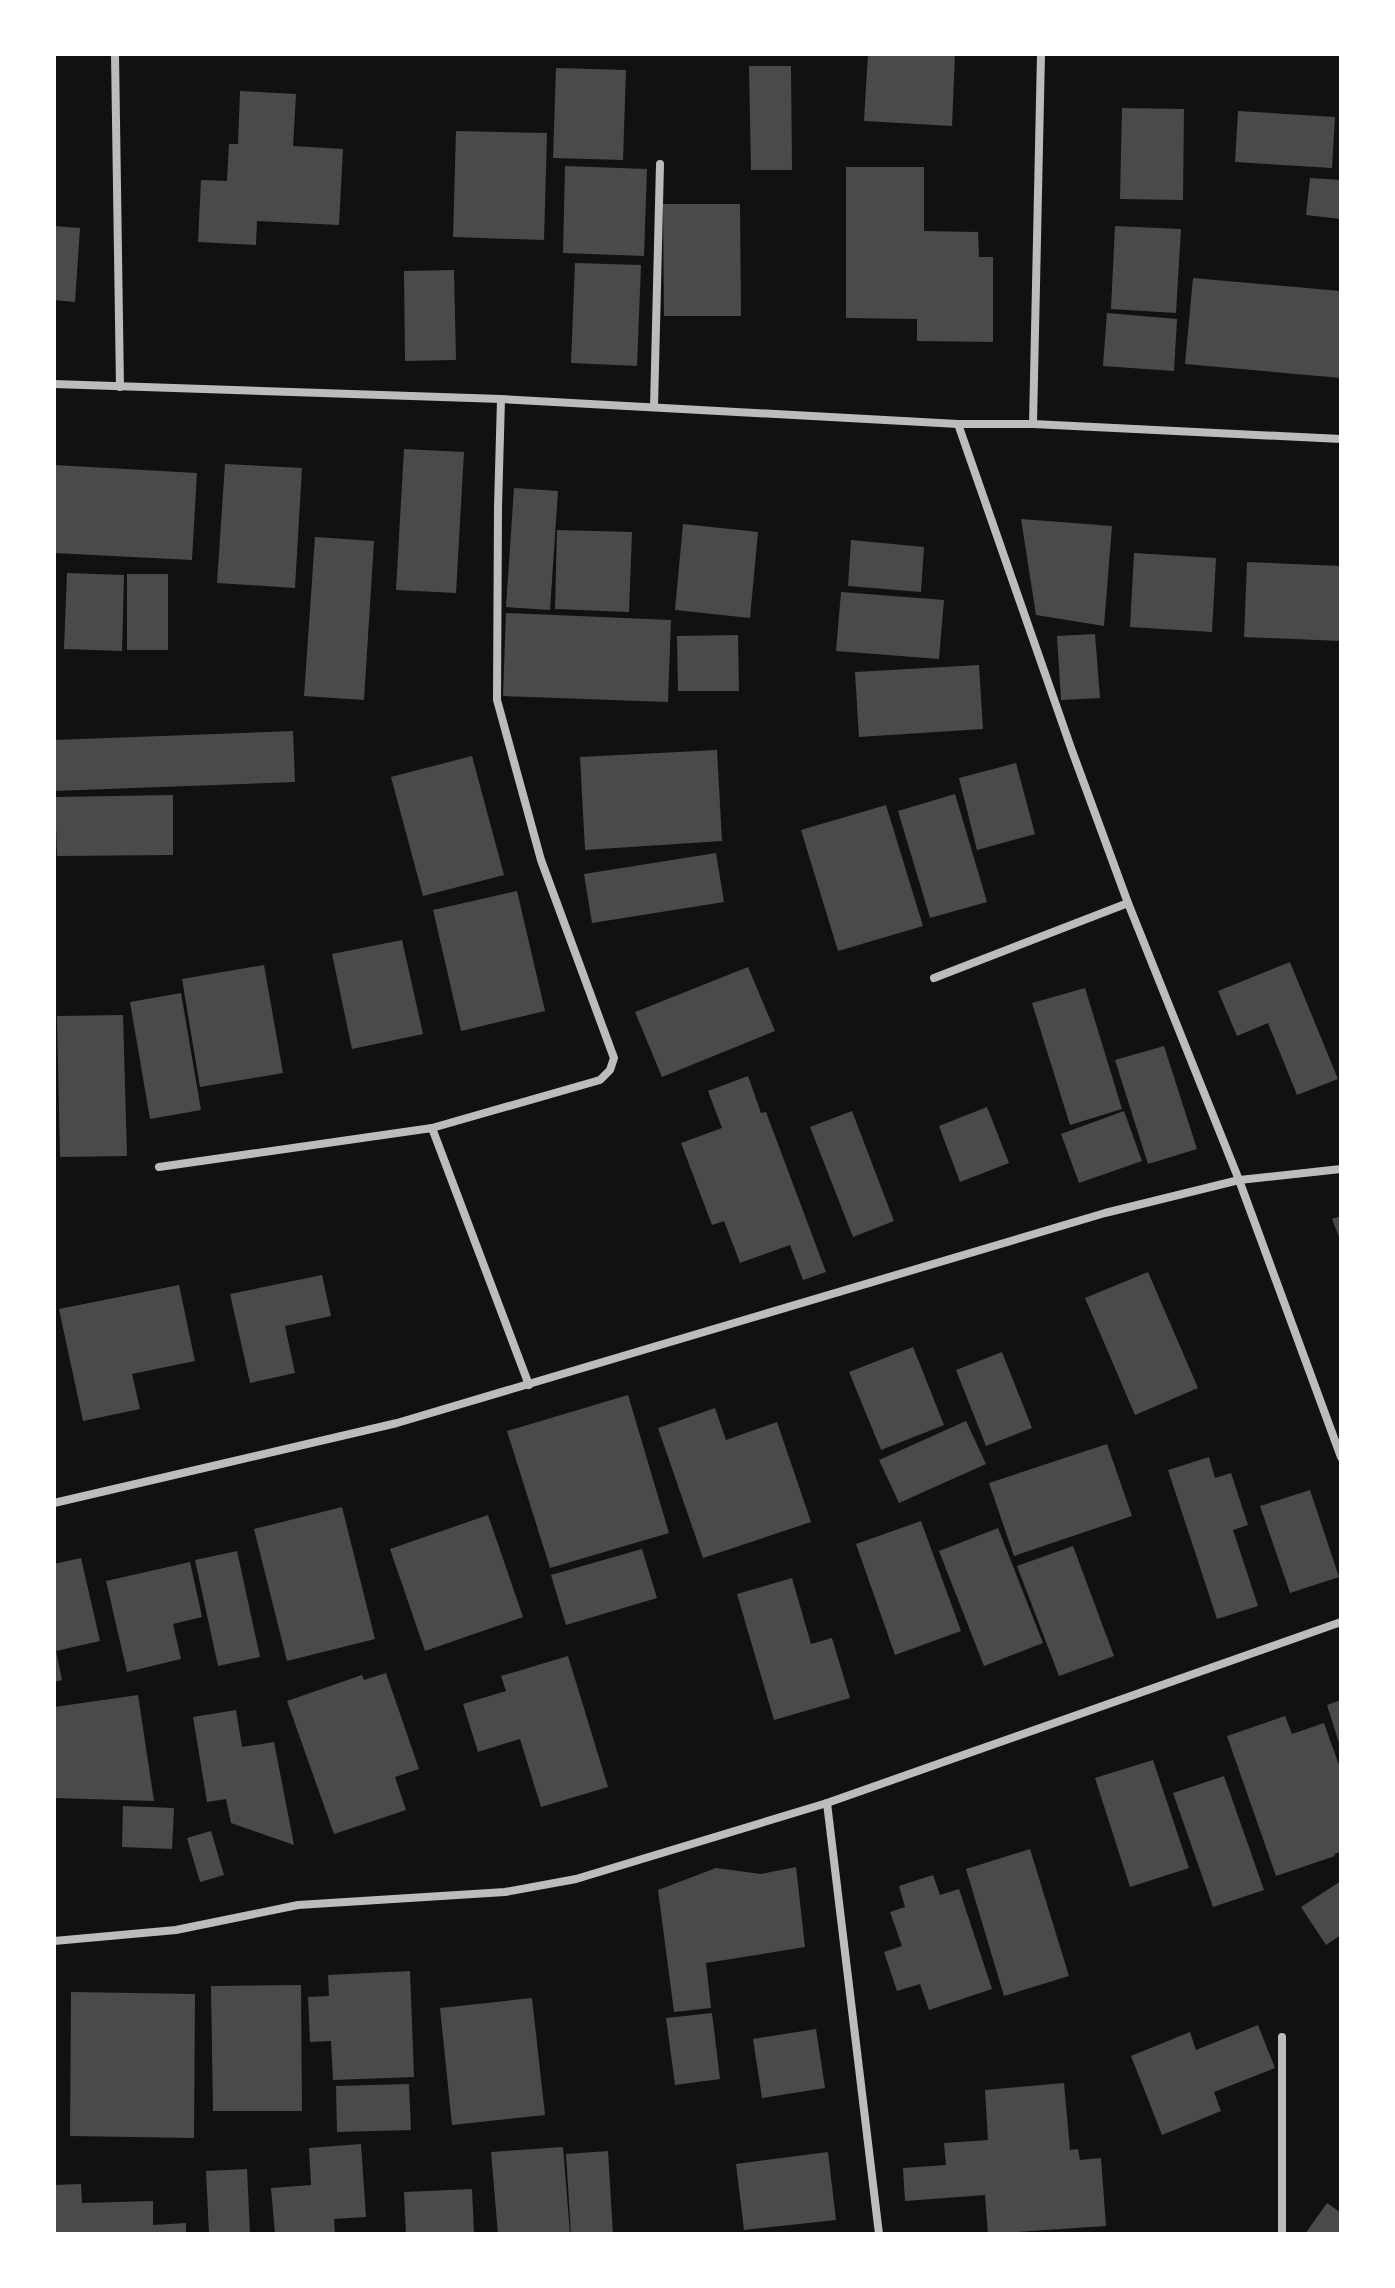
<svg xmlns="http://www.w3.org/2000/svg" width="1395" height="2288" font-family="Ubuntu,sans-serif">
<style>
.building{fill:#4a4a4a}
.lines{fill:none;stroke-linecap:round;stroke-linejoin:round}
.minor{stroke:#bcbcbc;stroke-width:8}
</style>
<rect width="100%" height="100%" fill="#111"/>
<!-- building -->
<g class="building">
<polygon points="868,54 955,54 952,126 864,121"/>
<polygon points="749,66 791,66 792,170 751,170"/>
<polygon points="556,68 626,70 623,160 553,158"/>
<polygon points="240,91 296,94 293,146 343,149 339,225 257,221 256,245 198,242 201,180 227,181 229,144 238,144"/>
<polygon points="1122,108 1184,109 1183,200 1120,199"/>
<polygon points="1238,111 1335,117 1332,168 1235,162"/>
<polygon points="456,131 547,133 544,240 453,237"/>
<polygon points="565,166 647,169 644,256 563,253"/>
<polygon points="846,167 924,167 924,231 978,232 979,257 993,257 993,342 917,341 917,319 846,318"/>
<polygon points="1310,178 1341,180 1341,219 1306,215"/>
<polygon points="663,204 740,204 741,316 664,316"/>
<polygon points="54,226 80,228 75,302 54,300"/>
<polygon points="1115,226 1181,229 1176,313 1111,309"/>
<polygon points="575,263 641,265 637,366 571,363"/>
<polygon points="454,270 456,360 405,361 404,271"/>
<polygon points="1193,278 1341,291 1341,378 1185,364"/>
<polygon points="1107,313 1177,319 1174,371 1103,366"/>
<polygon points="404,449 464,452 456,593 396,590"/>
<polygon points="225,464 302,468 295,588 217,583"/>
<polygon points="54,465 197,473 192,560 54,553"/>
<polygon points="514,488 558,491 550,610 506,607"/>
<polygon points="1021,519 1112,526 1104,626 1036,615"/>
<polygon points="683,524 758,532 750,618 675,610"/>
<polygon points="557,530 632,532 629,612 555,609"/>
<polygon points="315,537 374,541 364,700 304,696"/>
<polygon points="851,540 924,547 921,592 848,586"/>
<polygon points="1134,553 1216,558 1212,632 1130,627"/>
<polygon points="1247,562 1341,566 1341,641 1244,637"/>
<polygon points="67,573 124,575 122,651 64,649"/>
<rect x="127" y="574" width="41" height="76"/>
<polygon points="841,592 944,600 939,659 836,651"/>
<polygon points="506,613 671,620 668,702 503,696"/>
<polygon points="1095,634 1100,698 1061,700 1057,636"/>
<polygon points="738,635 739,691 678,691 677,636"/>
<polygon points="979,665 983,729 859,737 855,672"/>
<polygon points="293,731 295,782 54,791 54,740"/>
<polygon points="717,750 722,841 585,850 580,757"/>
<polygon points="472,756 504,875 423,896 391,777"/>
<polygon points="1016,763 1035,834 977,850 959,778"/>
<polygon points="955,794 987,902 930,918 898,811"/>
<polygon points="173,795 173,855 57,856 55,797"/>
<polygon points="886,805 923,926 838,951 801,830"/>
<polygon points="716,853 724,902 592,923 584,874"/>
<polygon points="517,891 545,1011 461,1031 433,910"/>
<polygon points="402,940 423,1034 352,1049 332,954"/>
<polygon points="1290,962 1338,1079 1297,1095 1268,1023 1237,1036 1218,991"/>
<polygon points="264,965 283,1073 200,1087 182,979"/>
<polygon points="748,967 775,1031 662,1077 635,1012"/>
<polygon points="1085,988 1122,1109 1070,1125 1032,1003"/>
<polygon points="181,993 201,1110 150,1119 130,1002"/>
<polygon points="123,1015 127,1156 60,1157 57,1016"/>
<polygon points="1164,1046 1197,1149 1148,1164 1115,1060"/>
<polygon points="748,1076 761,1113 766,1112 826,1272 803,1280 790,1245 740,1263 724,1221 712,1225 681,1143 722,1128 708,1091"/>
<polygon points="987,1107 1009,1163 960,1182 939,1126"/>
<polygon points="852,1111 894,1221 853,1237 810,1127"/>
<polygon points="1124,1111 1142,1161 1079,1183 1061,1134"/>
<polygon points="1341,1216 1341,1242 1332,1219"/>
<polygon points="1148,1272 1198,1388 1135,1415 1085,1298"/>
<polygon points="322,1275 331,1316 285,1326 295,1373 250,1383 230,1294"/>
<polygon points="179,1285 195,1361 132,1374 140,1409 83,1421 59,1309"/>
<polygon points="913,1347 944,1425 881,1450 849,1372"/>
<polygon points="1002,1352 1032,1428 986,1446 956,1370"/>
<polygon points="628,1395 669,1533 550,1568 507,1431"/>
<polygon points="715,1408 726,1440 777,1422 811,1522 703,1558 658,1428"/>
<polygon points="966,1421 986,1464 899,1503 879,1460"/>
<polygon points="1107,1444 1132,1516 1014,1556 989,1483"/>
<polygon points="1209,1457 1215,1478 1231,1473 1248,1525 1233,1530 1258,1606 1217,1619 1168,1470"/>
<polygon points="1310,1490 1339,1577 1290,1593 1260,1506"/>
<polygon points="342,1507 375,1639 287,1661 254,1529"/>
<polygon points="488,1515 523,1617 425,1651 390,1549"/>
<polygon points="921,1521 961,1631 895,1655 856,1544"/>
<polygon points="998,1528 1043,1643 984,1666 939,1551"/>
<polygon points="1073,1546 1114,1656 1059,1676 1017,1566"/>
<polygon points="642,1549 657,1598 566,1625 551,1575"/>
<polygon points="237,1551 260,1657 218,1666 195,1560"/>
<polygon points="81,1558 100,1641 56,1651 62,1680 54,1682 54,1564"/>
<polygon points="190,1562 202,1617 173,1624 181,1659 127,1672 106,1581"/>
<polygon points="792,1578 811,1644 832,1638 850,1698 774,1720 737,1594"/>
<polygon points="568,1656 608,1787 541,1807 520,1739 478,1752 463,1704 506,1691 501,1676"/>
<polygon points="386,1673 419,1769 395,1777 406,1810 334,1834 287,1701 362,1675 364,1680"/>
<polygon points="138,1695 154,1801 54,1798 54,1707"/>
<polygon points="1341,1700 1341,1746 1340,1746 1327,1705"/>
<polygon points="236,1710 242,1747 274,1742 294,1845 231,1823 226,1799 207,1802 193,1717"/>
<polygon points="1285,1716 1292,1734 1324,1723 1341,1771 1341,1852 1334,1854 1335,1856 1276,1876 1227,1736"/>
<polygon points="1153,1760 1189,1868 1130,1887 1095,1778"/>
<polygon points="1224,1776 1264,1890 1213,1907 1173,1793"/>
<polygon points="123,1806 174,1808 172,1849 122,1847"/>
<polygon points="211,1831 224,1875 200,1882 187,1838"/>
<polygon points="1030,1849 1069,1976 1004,1996 966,1869"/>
<polygon points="796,1867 805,1947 706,1963 711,2008 674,2012 658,1890 716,1868 761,1874"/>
<polygon points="933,1875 940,1895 959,1889 992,1989 929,2010 920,1984 897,1991 884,1952 902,1946 890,1912 905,1907 899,1886"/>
<polygon points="1341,1881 1341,1935 1326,1945 1301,1907"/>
<polygon points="410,1971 414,2077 333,2080 331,2041 310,2042 308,1997 329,1996 328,1975"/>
<polygon points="301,1985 302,2111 213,2111 211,1986"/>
<polygon points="71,1992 195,1994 194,2138 70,2136"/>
<polygon points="532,1998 545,2115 452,2125 440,2008"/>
<polygon points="712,2013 720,2079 675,2085 666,2018"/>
<polygon points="1258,2025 1275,2068 1214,2092 1221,2111 1162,2135 1131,2056 1190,2032 1196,2050"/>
<polygon points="816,2029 825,2088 762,2098 753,2039"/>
<polygon points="1064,2083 1070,2150 1078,2149 1080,2160 1101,2158 1106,2226 988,2234 985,2195 905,2201 903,2168 946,2165 944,2143 988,2140 985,2090"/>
<polygon points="409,2084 411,2130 337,2132 336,2086"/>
<polygon points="361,2144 366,2217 334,2219 335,2234 275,2234 271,2188 311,2185 309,2148"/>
<polygon points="563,2147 570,2234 498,2234 491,2152"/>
<polygon points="608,2151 613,2234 571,2234 566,2154"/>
<polygon points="828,2152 836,2220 744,2230 736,2164"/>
<polygon points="247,2169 250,2234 209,2234 206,2171"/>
<polygon points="81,2184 82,2203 153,2201 153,2225 186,2223 186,2234 54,2234 54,2185"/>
<polygon points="472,2189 474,2234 406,2234 404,2192"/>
<polygon points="1327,2203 1341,2213 1341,2234 1305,2234"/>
</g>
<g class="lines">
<!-- minor -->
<g class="minor">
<polyline points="115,54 120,387"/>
<polyline points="54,384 501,399 958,424 1033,424 1341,439"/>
<polyline points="654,407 660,164"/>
<polyline points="958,424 1071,748 1128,903 1239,1180 1341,1457"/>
<polyline points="1033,424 1041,54"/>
<polyline points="934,978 1128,903"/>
<polyline points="432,1128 600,1080 610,1070 614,1058 541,860 497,700 498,507 501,399"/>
<polyline points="159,1167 432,1128 529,1385"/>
<polyline points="54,1503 397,1423 1105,1213 1239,1180 1341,1169"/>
<polyline points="827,1803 879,2234"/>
<polyline points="54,1941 176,1930 298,1905 505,1892 576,1879 827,1803 1341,1622"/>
<polyline points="1282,2037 1282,2234"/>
</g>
</g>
<!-- border -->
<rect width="1395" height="2288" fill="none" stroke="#ffffff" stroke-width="112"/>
</svg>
